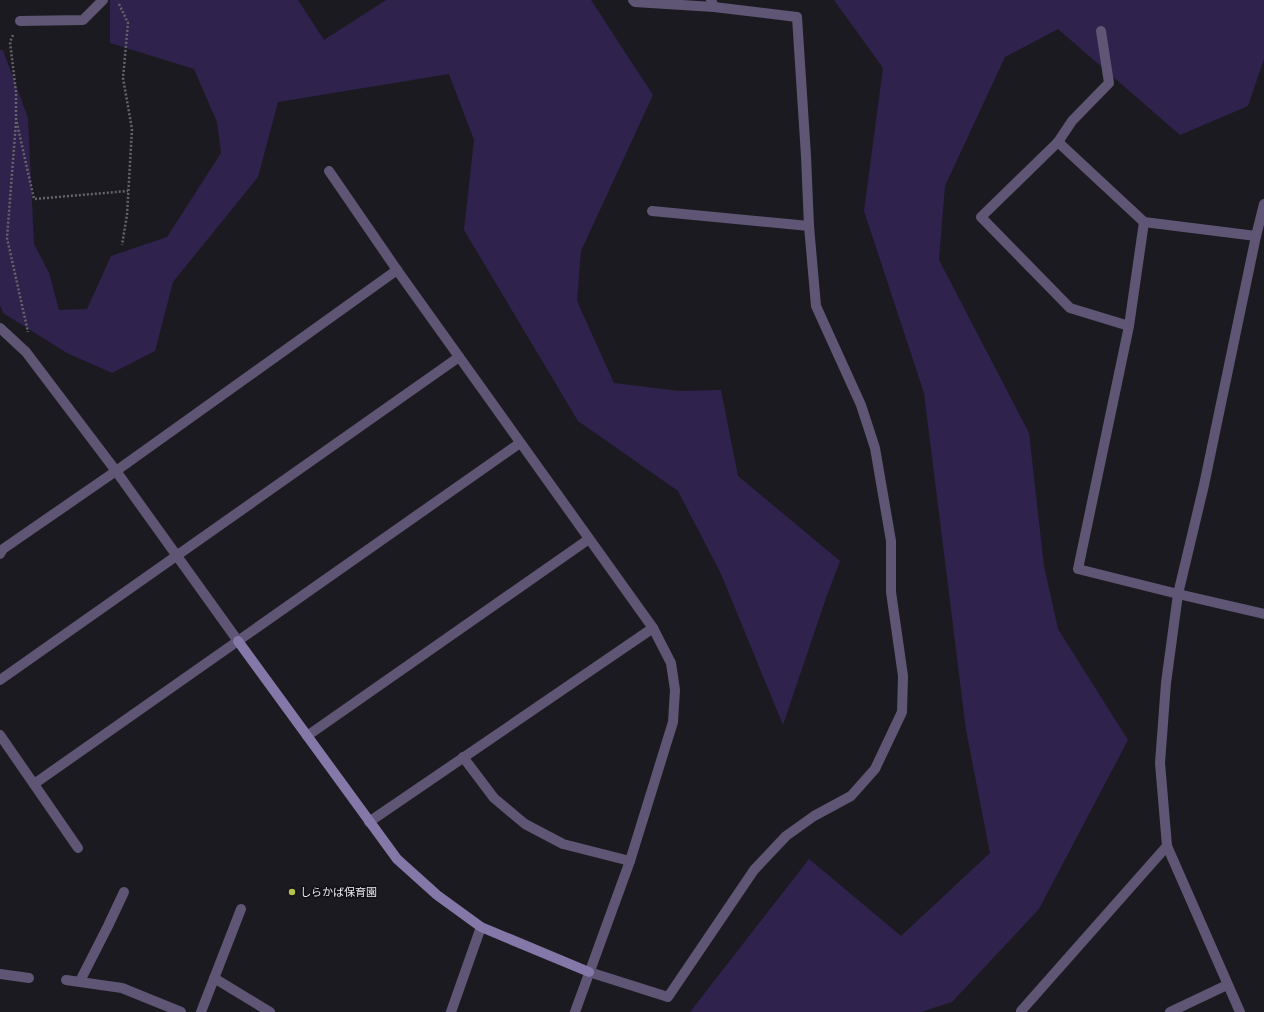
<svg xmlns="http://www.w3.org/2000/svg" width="1264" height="1012" font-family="'Titillium Web','Noto Sans JP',sans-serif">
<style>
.green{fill:#2f224c}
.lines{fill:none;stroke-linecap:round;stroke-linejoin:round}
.path{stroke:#66646a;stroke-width:2.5;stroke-dasharray:2 2;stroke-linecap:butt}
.lane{stroke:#5e5674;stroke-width:10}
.street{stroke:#5e5674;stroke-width:10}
.secondary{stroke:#8478a8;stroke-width:10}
.poi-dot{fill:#b3c24b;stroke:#131118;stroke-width:1.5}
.labels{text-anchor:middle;stroke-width:3.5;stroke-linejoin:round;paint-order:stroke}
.poi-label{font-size:11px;fill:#e9e8ed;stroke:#131118;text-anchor:start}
</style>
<rect width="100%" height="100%" fill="#1c1a21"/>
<!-- green -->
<g class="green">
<polygon points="110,0 298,0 324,40 386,0 591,0 653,95 581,251 577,301 614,383 679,391 721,390 738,476 840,561 826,598 783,725 721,574 678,491 578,421 464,230 474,140 449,74 278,102 258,177 173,282 155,351 112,373 67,353 3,313 0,305 0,50 3,50 28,118 34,244 49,273 59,310 87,309 111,256 167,237 221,153 217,122 194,69 110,43"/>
<polygon points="834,0 1264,0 1264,59 1248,106 1180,135 1058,29 1005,57 945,186 939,260 1029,433 1044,566 1058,629 1128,740 1039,909 952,1002 921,1012 690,1012 809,859 901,936 990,853 966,730 924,393 864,211 883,68"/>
</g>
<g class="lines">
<!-- path -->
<g class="path">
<polyline points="119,4 128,23 123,78 132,129 127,215 122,245"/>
<polyline points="13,35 10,42 16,92 16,119 34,199 128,191"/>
<polyline points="16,122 7,238 28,332"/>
</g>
<!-- lane -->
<polyline class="lane" points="20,21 83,20 103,0"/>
<!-- street -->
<g class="street">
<polyline points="633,0 635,2 714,7"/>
<polyline points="1058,142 1072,121 1109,83 1101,31"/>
<polyline points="329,171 397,270 653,628 671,663 675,690 673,722 630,861 575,1012"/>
<polyline points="652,211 809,226"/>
<polyline points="1256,236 1144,222 1058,142 981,217 1070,308 1129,326 1078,569 1178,594 1264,614"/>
<polyline points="1129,326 1144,222"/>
<polyline points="0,328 26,352 116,471 238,641"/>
<polyline points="0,554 3,549 116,471 397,270"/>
<polyline points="0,680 459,357"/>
<polyline points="0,735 78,848"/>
<polyline points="307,736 589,539"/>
<polyline points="463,757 494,798 525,824 563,844 630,861"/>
<polyline points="34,784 520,443"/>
<polyline points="369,822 653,628"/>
<polyline points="589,972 668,997 754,870 786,836 814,816 851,796 875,769 902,712 903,676 891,592 891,541 875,448 861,405 816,306 809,226 806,156 797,17 714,7 711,0"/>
<polyline points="0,974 29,978"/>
<polyline points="214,978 270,1012"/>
<polyline points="66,980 122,988 181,1012"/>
<polyline points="80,981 108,926 124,892"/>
<polyline points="201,1012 241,909"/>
<polyline points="451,1012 481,927"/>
<polyline points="1021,1012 1021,1011 1167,846"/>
<polyline points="1170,1012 1227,985"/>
<polyline points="1240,1012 1167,846 1160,763 1166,683 1178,594 1204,485 1256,236 1264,204"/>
</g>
<!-- secondary -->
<polyline class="secondary" points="238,641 397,859 437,895 481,927 589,972"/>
</g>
<!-- markers -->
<circle class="poi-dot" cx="292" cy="892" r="4"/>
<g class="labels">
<!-- poi labels -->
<g class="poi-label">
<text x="300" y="896">しらかば保育園</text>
</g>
</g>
</svg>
